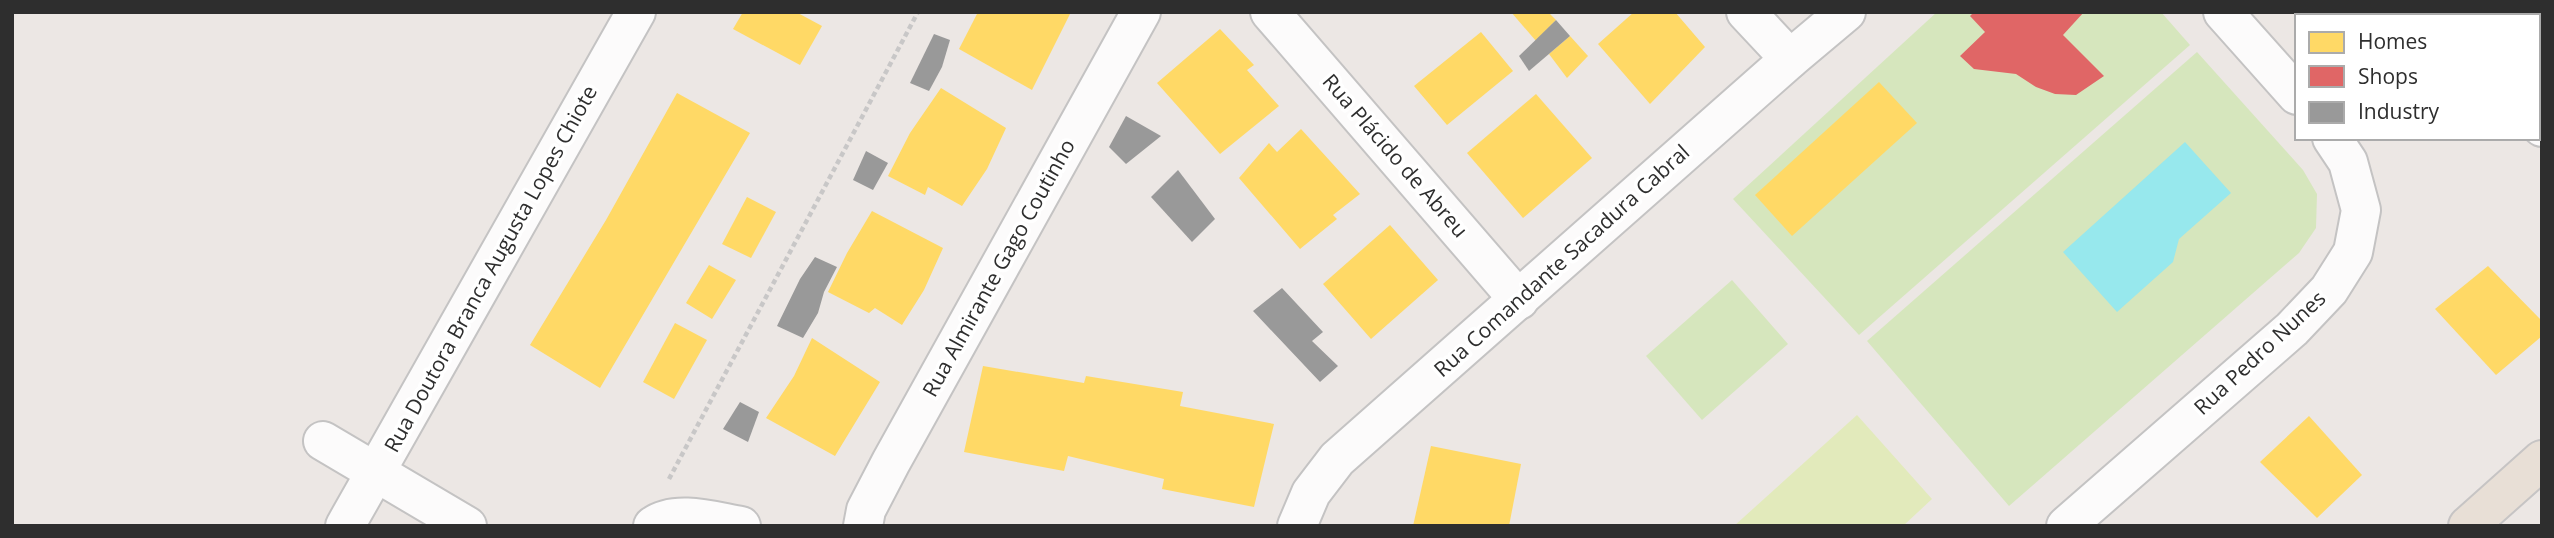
<svg xmlns="http://www.w3.org/2000/svg" width="2554" height="538" font-family="'Open Sans',sans-serif">
<style>
.green{fill:#d6e6bd}
.pitch{fill:#e2eabb}
.water{fill:#97e8ed}
.homes{fill:#ffd966}
.shops{fill:#e06666}
.industry{fill:#999}
.lines{fill:none;stroke-linecap:round;stroke-linejoin:round}
.minor-casing{stroke:#c4c3c3;stroke-width:42}
.major-casing{stroke:#c6c4c4;stroke-width:42}
.path{stroke:#c8c7c7;stroke-width:4.5;stroke-dasharray:5 3.5;stroke-linecap:butt}
.minor{stroke:#fcfbfb;stroke-width:38}
.major{stroke:#e8dfd6;stroke-width:38}
.labels{text-anchor:middle;stroke-width:7;stroke-linejoin:round;paint-order:stroke}
.street-label{font-size:21px;fill:#2e2e2e;stroke:#fff}
</style>
<rect width="100%" height="100%" fill="#ece7e4"/>
<!-- green -->
<g class="green">
<polygon points="1937,12 2161,12 2190,45 1859,335 1733,199"/>
<polygon points="2197,52 2303,170 2317,194 2316,228 2299,253 2009,506 1867,341"/>
<polygon points="1732,280 1788,344 1702,420 1646,356"/>
</g>
<!-- pitch -->
<polygon class="pitch" points="1857,415 1932,499 1903,526 1734,526"/>
<!-- water -->
<polygon class="water" points="2185,142 2231,193 2179,239 2173,262 2117,312 2063,252"/>
<!-- homes -->
<g class="homes">
<polygon points="743,12 796,12 822,26 800,65 733,29"/>
<polygon points="978,12 1071,12 1032,90 959,49"/>
<polygon points="1511,12 1548,12 1556,20 1536,41"/>
<polygon points="1634,12 1675,12 1705,47 1650,104 1598,44"/>
<polygon points="2293,12 2402,12 2405,16 2296,16"/>
<polygon points="2493,12 2541,12 2537,16 2496,16"/>
<polygon points="1220,29 1254,65 1247,70 1279,106 1220,154 1157,83"/>
<polygon points="1481,32 1513,71 1447,125 1414,86"/>
<polygon points="1570,36 1588,56 1567,78 1549,54"/>
<polygon points="1879,82 1917,123 1792,236 1755,195"/>
<polygon points="941,88 1006,128 987,169 962,206 928,187 925,195 888,176 910,133"/>
<polygon points="677,93 750,133 600,388 530,345 606,220"/>
<polygon points="1536,94 1592,158 1523,218 1467,153"/>
<polygon points="1301,129 1360,194 1333,215 1337,219 1300,249 1239,178 1269,143 1277,152"/>
<polygon points="747,197 776,212 751,258 722,244"/>
<polygon points="872,211 943,248 924,290 902,325 875,308 869,313 828,292 847,253"/>
<polygon points="1390,225 1438,280 1371,339 1323,284"/>
<polygon points="709,265 736,280 712,319 686,303"/>
<polygon points="2488,266 2542,321 2542,336 2496,375 2435,309"/>
<polygon points="675,323 707,340 674,399 643,382"/>
<polygon points="812,338 880,382 835,456 766,418 794,376"/>
<polygon points="983,366 1084,383 1086,376 1183,392 1180,406 1274,424 1254,507 1162,489 1164,479 1068,456 1064,471 964,452"/>
<polygon points="2309,416 2362,475 2317,518 2260,462"/>
<polygon points="1431,446 1521,464 1509,526 1413,526"/>
</g>
<!-- shops -->
<polygon class="shops" points="1974,12 2084,12 2063,35 2104,76 2076,95 2055,94 2036,87 2016,74 1974,69 1960,56 1985,32 1970,16"/>
<!-- industry -->
<g class="industry">
<polygon points="1556,20 1570,36 1529,71 1519,56"/>
<polygon points="934,34 950,40 942,67 929,91 910,83"/>
<polygon points="1126,116 1161,136 1126,164 1109,147"/>
<polygon points="866,151 888,163 873,190 853,180"/>
<polygon points="1178,170 1215,219 1192,242 1151,197"/>
<polygon points="815,257 837,267 824,292 818,313 803,338 777,326 800,279"/>
<polygon points="1282,288 1323,332 1312,341 1338,366 1320,382 1253,311"/>
<polygon points="740,402 759,412 748,442 723,429"/>
</g>
<g class="lines">
<defs>
<g id="minor">
<polyline points="1270,12 1519,300"/>
<polyline points="1746,12 1790,59"/>
<polyline points="2223,12 2297,95"/>
<polyline points="2437,12 2440,16"/>
<polyline points="2538,123 2542,127"/>
<polyline points="323,441 467,526"/>
<polyline points="345,526 636,12"/>
<path d="M653 526C676 509 716 522 741 526"/>
<polyline points="863,526 866,510 891,462 1141,12"/>
<polyline points="1297,526 1311,493 1337,459 1790,59 1846,12"/>
<polyline points="2066,526 2292,329 2329,290 2353,252 2361,210 2348,162 2332,138"/>
</g>
<polyline id="major" points="2468,526 2542,460"/>
</defs>
<!-- minor casing -->
<use href="#minor" class="minor-casing"/>
<!-- major casing -->
<use href="#major" class="major-casing"/>
<!-- path -->
<polyline class="path" points="669,479 918,12"/>
<!-- minor -->
<use href="#minor" class="minor"/>
<!-- major -->
<use href="#major" class="major"/>
</g>
<g class="labels">
<!-- street labels -->
<g class="street-label">
<text transform="translate(1395 156) rotate(49)" y="7">Rua Plácido de Abreu</text>
<text transform="translate(1562 261) rotate(-42)" y="7">Rua Comandante Sacadura Cabral</text>
<text transform="translate(999 268) rotate(-61)" y="7">Rua Almirante Gago Coutinho</text>
<text transform="translate(491 269) rotate(-61)" y="7">Rua Doutora Branca Augusta Lopes Chiote</text>
<text transform="translate(2260 353) rotate(-43)" y="7">Rua Pedro Nunes</text>
</g>
</g>
<!-- border -->
<rect width="2554" height="538" fill="none" stroke="#2e2e2e" stroke-width="28"/>
<!-- legend -->
<rect x="2295" y="14" width="245" height="126" fill="#ffffff" stroke="#ababab" stroke-width="2"/>
<rect x="2309" y="32" width="35" height="21" fill="#ffd966" stroke="#ababab" stroke-width="2"/>
<text x="2358" y="49" font-size="21" fill="#2e2e2e">Homes</text>
<rect x="2309" y="66" width="35" height="21" fill="#e06666" stroke="#ababab" stroke-width="2"/>
<text x="2358" y="84" font-size="21" fill="#2e2e2e">Shops</text>
<rect x="2309" y="102" width="35" height="21" fill="#999999" stroke="#ababab" stroke-width="2"/>
<text x="2358" y="119" font-size="21" fill="#2e2e2e">Industry</text>
</svg>
